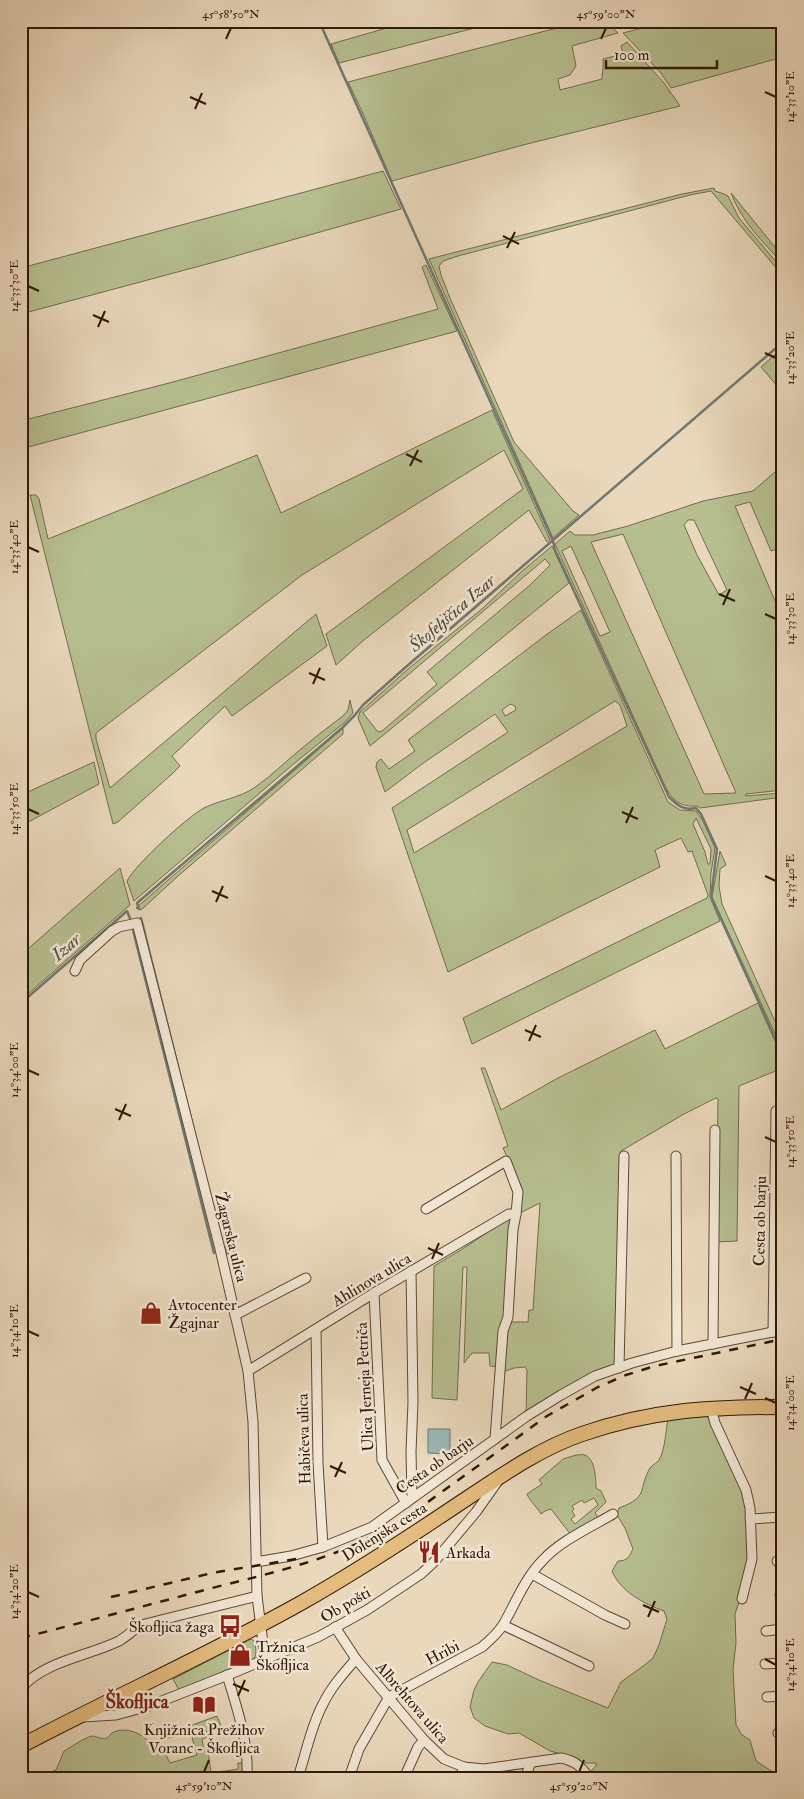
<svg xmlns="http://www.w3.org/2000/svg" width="804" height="1799" font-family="'IM FELL Double Pica',serif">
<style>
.green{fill:#b6bf90;stroke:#736c4b;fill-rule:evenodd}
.water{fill:#9ab8b8;stroke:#707871}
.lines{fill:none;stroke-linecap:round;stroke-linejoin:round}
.stream{stroke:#707871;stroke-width:2.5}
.minor-casing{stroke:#5e4833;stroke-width:11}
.primary-casing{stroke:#301806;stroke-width:16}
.minor{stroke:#f1e6d3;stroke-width:9}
.primary{stroke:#e4bc7e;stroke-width:14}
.rail{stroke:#301806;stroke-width:2.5;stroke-dasharray:9 9;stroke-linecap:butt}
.ticks{fill:none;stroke:#301806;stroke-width:2}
.labels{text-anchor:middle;stroke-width:5;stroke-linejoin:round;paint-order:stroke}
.street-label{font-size:16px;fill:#301806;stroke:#f1e6d3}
.poi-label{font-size:16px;fill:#301806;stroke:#f1e6d3;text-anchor:start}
.water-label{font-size:18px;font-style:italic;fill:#50483b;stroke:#f1e6d3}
.quarter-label{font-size:19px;font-weight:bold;fill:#7a1f14;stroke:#f1e6d3}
.neatline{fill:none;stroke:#301806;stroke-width:2}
.ticks-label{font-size:12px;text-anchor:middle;fill:#301806}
</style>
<rect width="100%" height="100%" fill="#e9d8bb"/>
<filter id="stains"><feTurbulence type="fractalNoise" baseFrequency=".004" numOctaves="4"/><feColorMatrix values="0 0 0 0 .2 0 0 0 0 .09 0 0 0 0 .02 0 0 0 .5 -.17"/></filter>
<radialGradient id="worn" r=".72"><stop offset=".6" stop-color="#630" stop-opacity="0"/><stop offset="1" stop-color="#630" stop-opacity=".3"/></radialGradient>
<!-- green -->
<g class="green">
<polygon points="411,21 502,21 339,63 331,44"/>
<path d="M584 21H605L618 33 572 46 576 66 570 75 558 79 560 90 602 79C602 71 604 68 603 59L623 54 621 46 627 42 664 83 680 106 519 146 392 181 361 109 348 82Z"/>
<polygon points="668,21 783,21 783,57 671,88 661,73 623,33"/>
<polygon points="383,171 401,209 211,263 21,314 21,268"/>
<polygon points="714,188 715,191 724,194 728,196 739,218 783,270 783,276 711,191 690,195 458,256 443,261 439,266 441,275 450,298 514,442 573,511 579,515 553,538 429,259 682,194"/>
<path d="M731 193 783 257V264C763 242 741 221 731 193Z"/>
<polygon points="426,265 457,331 21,449 21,421 173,382 438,309 422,267"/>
<polygon points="783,347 783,393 761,367"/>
<polygon points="492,410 550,540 547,542 529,510 364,640 336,665 326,634 523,489 504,450 302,575 96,733 96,739 110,788 316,614 327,646 232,716 225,706 172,756 180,766 172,774 118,822 113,824 30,495 36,495 39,499 48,539 257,455 281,513"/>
<path d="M783 465V542L781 543 783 547 771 551 750 502 735 506 783 620V790L746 794 745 796 783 793V797L700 808 697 806C680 807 673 801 665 786L555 544 570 531 575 535H593L628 526 703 501 753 491ZM688 520H694L727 590 719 595 697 555 684 525ZM623 534 736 793 704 794 591 542ZM571 546 610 632 600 636 562 551Z"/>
<path d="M552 546 569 583 370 746 358 718 360 712 408 669 483 608 521 572ZM545 559 550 565 530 585 427 672 437 684 382 731 378 732 363 713Z"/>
<path d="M581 610 668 802 680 810 696 811 703 821 715 848 711 873 710 897 720 921 472 1044 463 1018 707 898 708 895 692 851 688 852 681 838 655 850 660 867 448 972 392 808 508 732 495 714 422 764 385 792 376 767 377 762 381 759 389 769 415 751 408 740 546 635ZM615 701 620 705 627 726 414 853 407 830ZM510 704 515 706 516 710 505 716 502 710ZM696 818 711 849 710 864H708L705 852 693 824Z"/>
<path d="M350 700 353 713 345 722 290 767 134 901 127 881C135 865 187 817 204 808 220 800 239 798 254 788 273 775 289 758 307 744 319 734 331 725 343 716L348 710Z"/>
<polygon points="343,728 343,734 177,877 141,910 136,908"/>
<polygon points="94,762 99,784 21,826 21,795"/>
<polygon points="720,851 726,865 720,869 719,886 722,904 783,1039 783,1051 712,897"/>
<polygon points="120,868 130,905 21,1000 21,955"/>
<polygon points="758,1003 783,1059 783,1068 739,1086 737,1241 716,1242 718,1099 716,1098 684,1114 621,1151 616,1365 526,1414 527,1370 525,1367 514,1368 503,1372 506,1331 512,1322 528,1322 529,1310 533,1310 540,1203 518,1214 512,1168 503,1148 508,1146 481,1068 485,1068 501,1110 558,1078 655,1030 665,1049"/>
<polygon points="509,1218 512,1219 504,1323 498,1367 490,1366 489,1353 472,1353 464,1363 467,1267 463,1267 457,1400 432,1398 434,1266 461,1250"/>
<polygon points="230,1231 237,1250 227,1254 223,1234"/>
<path d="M707 1416 720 1436 746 1493 749 1561 745 1584 735 1614 736 1643 733 1669 736 1725 742 1735 750 1740 756 1761 782 1778H592L591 1771 596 1766V1763H583L579 1759 550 1751 519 1733 508 1734 485 1726 474 1718 470 1707 474 1690 478 1682 492 1662 507 1665 539 1680 608 1708 621 1682 646 1664 653 1658 659 1645 667 1619 664 1611C644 1604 620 1591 612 1571L618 1561C627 1561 629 1557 633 1549L625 1528 617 1515 619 1508C650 1496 637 1491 650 1468 652 1465 657 1463 659 1460 665 1450 666 1430 668 1418Z"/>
<path d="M576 1455C579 1455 582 1454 584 1455 595 1457 596 1479 596 1488L601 1491 606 1502 595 1513 599 1518 571 1535 551 1509 545 1511 541 1514C537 1507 529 1500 527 1494L542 1484 539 1480 563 1459ZM594 1498 598 1505 575 1524 571 1519 575 1516 572 1511 574 1509 572 1506 582 1500 584 1503Z"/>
<path d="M251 1639 254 1641C256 1648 257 1653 254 1659L179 1690 173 1679Z"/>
<path d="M217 1716 222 1728 206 1732 207 1737 202 1739 204 1751H208L211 1773 238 1769V1763H243V1770L241 1778H34L56 1770 64 1751C71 1747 84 1738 92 1736 97 1736 101 1740 107 1738 109 1737 110 1734 112 1733 127 1725 145 1735 153 1746L162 1747 170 1763 197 1755 191 1734 167 1738 165 1735Z"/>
</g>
<!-- water -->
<polygon class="water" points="428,1429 450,1429 450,1454 428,1453"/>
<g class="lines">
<!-- stream -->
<g class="stream">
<path d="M319 21 553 541 555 550 669 797C677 805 684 811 696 808L701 814 717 849 711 897 783 1056"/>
<polyline points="139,909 137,903 342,728 355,715 363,705 407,666 783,342"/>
<polyline points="141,918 200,1155"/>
<polyline points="133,930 214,1253"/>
<polyline points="21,1003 127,911 131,921"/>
</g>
<defs>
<g id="minor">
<polyline points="75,971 80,960 112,931 119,927 137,923 220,1249 248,1371 253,1422 257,1596 265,1659"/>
<polyline points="676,1156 677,1351"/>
<polyline points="411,1271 413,1402 411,1452 412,1498"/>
<polyline points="374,1293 382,1460 406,1503"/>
<polyline points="235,1315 306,1278"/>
<polyline points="316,1330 318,1463 323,1547"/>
<polyline points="773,1332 776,1111"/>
<polyline points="713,1344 715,1130"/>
<polyline points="619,1368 624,1156"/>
<polyline points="248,1371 374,1293 509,1214 516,1214 518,1192 506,1161 426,1209"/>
<polyline points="711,1408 715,1423 746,1490 750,1508 752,1559 742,1599"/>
<polyline points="495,1439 503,1331 508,1317 513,1230 516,1214"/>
<polyline points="750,1519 783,1517"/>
<polyline points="777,1561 783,1561"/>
<polyline points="256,1562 291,1556 323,1547 372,1527 527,1416 561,1395 595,1376 632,1363 677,1351 783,1330"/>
<polyline points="532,1574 605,1615 625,1624"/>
<polyline points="780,1595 783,1595"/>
<polyline points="503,1625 589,1666"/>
<path d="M335 1627 356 1659 424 1740 444 1759 464 1767 484 1769 561 1758C575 1761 581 1766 589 1778"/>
<polyline points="766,1631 783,1629"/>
<polyline points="765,1664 783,1663"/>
<path d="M227 1675C237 1708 249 1743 247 1778"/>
<path d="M21 1688C45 1661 88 1656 119 1641 126 1637 133 1630 141 1625L257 1596"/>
<polyline points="767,1697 783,1696"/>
<polyline points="83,1717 116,1715 149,1706 233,1673 318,1637 367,1610 421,1574 434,1562 476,1512 498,1481"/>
<polyline points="778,1733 783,1732"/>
<path d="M300 1771C307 1749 312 1724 323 1704 331 1687 344 1673 356 1659"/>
<path d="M349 1778 359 1749 389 1697 482 1647C489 1641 497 1634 503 1625 515 1604 525 1578 543 1560 560 1541 591 1527 613 1514"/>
<polyline points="404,1778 418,1747 424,1740"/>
<polyline points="460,1778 464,1767"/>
<polyline points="525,1778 531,1762"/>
</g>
<path id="primary" d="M21 1746C114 1697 210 1654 301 1603 356 1572 408 1538 460 1503 498 1478 538 1449 582 1434 651 1410 710 1407 783 1407"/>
</defs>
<!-- minor casing -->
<use href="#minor" class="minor-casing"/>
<!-- primary casing -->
<use href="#primary" class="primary-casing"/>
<!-- minor -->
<use href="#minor" class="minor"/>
<!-- primary -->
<use href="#primary" class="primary"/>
<!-- rail -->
<g class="rail">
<polyline points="111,1597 212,1573 302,1558"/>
<path d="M21 1638C85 1622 148 1605 212 1588 280 1571 342 1557 403 1520L547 1416 598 1387 626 1375 655 1366 783 1339"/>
</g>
</g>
<!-- ticks -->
<path class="ticks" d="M226 39 231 28M601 39 606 28M765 92 776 97M190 97 206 104M195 109 202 93M503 236 519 244M507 248 515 232M28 286 39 291M93 315 109 322M98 327 105 311M765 353 776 358M406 454 422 462M410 466 418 450M28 547 39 552M719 594 735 601M723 605 730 589M765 614 776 619M309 673 325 680M313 684 320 668M28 809 39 814M622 812 638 819M626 823 633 807M765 876 776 881M212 891 228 898M216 902 223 886M525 1030 541 1037M529 1041 536 1025M28 1070 39 1075M115 1109 131 1116M119 1120 126 1104M765 1137 776 1142M428 1248 443 1255M432 1259 439 1243M28 1331 39 1336M740 1387 756 1394M765 1398 776 1403M745 1399 752 1383M330 1466 346 1473M335 1477 342 1462M28 1592 39 1597M643 1605 659 1612M648 1617 655 1601M765 1659 776 1665M233 1684 249 1691M238 1696 245 1680M204 1772 209 1760M579 1772 584 1760"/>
<!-- icons -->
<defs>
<symbol id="shop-bare" viewBox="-9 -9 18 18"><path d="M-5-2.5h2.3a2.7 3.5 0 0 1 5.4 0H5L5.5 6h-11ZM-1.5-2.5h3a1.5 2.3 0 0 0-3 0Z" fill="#8f2418" stroke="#f1e6d3" stroke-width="2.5" paint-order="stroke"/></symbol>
<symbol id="restaurant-bare" viewBox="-9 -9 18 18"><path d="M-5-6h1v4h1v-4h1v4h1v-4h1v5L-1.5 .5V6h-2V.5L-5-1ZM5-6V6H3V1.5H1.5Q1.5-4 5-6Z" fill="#8f2418" stroke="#f1e6d3" stroke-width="2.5" paint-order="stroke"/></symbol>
<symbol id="bus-bare" viewBox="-9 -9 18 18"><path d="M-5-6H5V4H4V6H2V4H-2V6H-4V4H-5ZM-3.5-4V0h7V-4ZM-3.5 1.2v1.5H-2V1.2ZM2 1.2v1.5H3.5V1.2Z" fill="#8f2418" stroke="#f1e6d3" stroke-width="2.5" paint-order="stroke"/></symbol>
<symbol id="library-bare" viewBox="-9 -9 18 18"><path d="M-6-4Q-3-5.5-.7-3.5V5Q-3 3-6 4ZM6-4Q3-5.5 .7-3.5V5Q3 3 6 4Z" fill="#8f2418" stroke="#f1e6d3" stroke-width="2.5" paint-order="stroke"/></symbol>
</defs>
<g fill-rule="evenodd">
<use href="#shop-bare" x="135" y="1297" width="32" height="32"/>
<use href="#restaurant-bare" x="413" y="1536" width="32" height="32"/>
<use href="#bus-bare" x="214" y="1610" width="32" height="32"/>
<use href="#shop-bare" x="224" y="1639" width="32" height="32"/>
<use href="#library-bare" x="188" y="1689" width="32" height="32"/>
</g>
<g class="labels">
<!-- street labels -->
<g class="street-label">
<text transform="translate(759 1221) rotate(-89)" y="6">Cesta ob barju</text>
<text transform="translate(232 1237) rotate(76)" y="6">Žagarska ulica</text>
<text transform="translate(371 1279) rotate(-31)" y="6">Ahlinova ulica</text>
<text transform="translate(364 1387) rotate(-93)" y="6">Ulica Jerneja Petriča</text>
<text transform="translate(303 1439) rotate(-92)" y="6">Habičeva ulica</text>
<text transform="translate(434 1464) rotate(-35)" y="6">Cesta ob barju</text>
<text transform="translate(384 1531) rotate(-32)" y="6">Dolenjska cesta</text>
<text transform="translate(345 1604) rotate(-30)" y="6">Ob pošti</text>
<text transform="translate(442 1652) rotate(-28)" y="6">Hribi</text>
<text transform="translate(413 1702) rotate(49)" y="6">Albrehtova ulica</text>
</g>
<!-- poi labels -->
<g class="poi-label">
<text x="168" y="1310">Avtocenter<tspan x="168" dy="18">Žgajnar</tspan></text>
<text x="446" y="1558">Arkada</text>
<text x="214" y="1632" text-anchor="end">Škofljica žaga</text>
<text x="256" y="1652">Tržnica<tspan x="256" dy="18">Škofljica</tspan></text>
<text x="204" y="1735" text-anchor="middle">Knjižnica Prežihov<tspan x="204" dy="18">Voranc - Škofljica</tspan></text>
</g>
<!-- water labels -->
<g class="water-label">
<text transform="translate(452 613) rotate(-41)" y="6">Škofeljščica Izar</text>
<text transform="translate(66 947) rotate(-41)" y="6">Izar</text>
</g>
<!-- quarter labels -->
<g class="quarter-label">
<text x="137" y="1708">Škofljica</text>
</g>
</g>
<!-- margin -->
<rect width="804" height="1799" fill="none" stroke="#e9d8bb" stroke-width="55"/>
<!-- scale -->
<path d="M606 60v8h111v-8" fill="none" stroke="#301806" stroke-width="2.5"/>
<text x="614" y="60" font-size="15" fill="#301806" stroke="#f1e6d3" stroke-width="4" paint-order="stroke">100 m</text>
<rect x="28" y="28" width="748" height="1744" class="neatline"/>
<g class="ticks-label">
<text x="231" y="18">45°58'50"N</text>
<text x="606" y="18">45°59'00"N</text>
<text transform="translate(790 97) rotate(-90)" y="4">14°33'10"E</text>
<text transform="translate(14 286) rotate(-90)" y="4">14°33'30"E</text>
<text transform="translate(790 358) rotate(-90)" y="4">14°33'20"E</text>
<text transform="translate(14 547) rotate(-90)" y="4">14°33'40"E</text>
<text transform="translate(790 619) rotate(-90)" y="4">14°33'30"E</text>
<text transform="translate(14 809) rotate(-90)" y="4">14°33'50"E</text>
<text transform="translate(790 881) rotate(-90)" y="4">14°33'40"E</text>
<text transform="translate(14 1070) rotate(-90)" y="4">14°34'00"E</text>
<text transform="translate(790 1142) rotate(-90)" y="4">14°33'50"E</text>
<text transform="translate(14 1331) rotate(-90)" y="4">14°34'10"E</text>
<text transform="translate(790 1403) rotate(-90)" y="4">14°34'00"E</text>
<text transform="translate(14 1592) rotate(-90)" y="4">14°34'20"E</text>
<text transform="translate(790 1665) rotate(-90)" y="4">14°34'10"E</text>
<text x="204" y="1790">45°59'10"N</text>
<text x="579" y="1790">45°59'20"N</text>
</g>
<rect width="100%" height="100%" filter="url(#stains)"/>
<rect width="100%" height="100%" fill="url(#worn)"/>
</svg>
